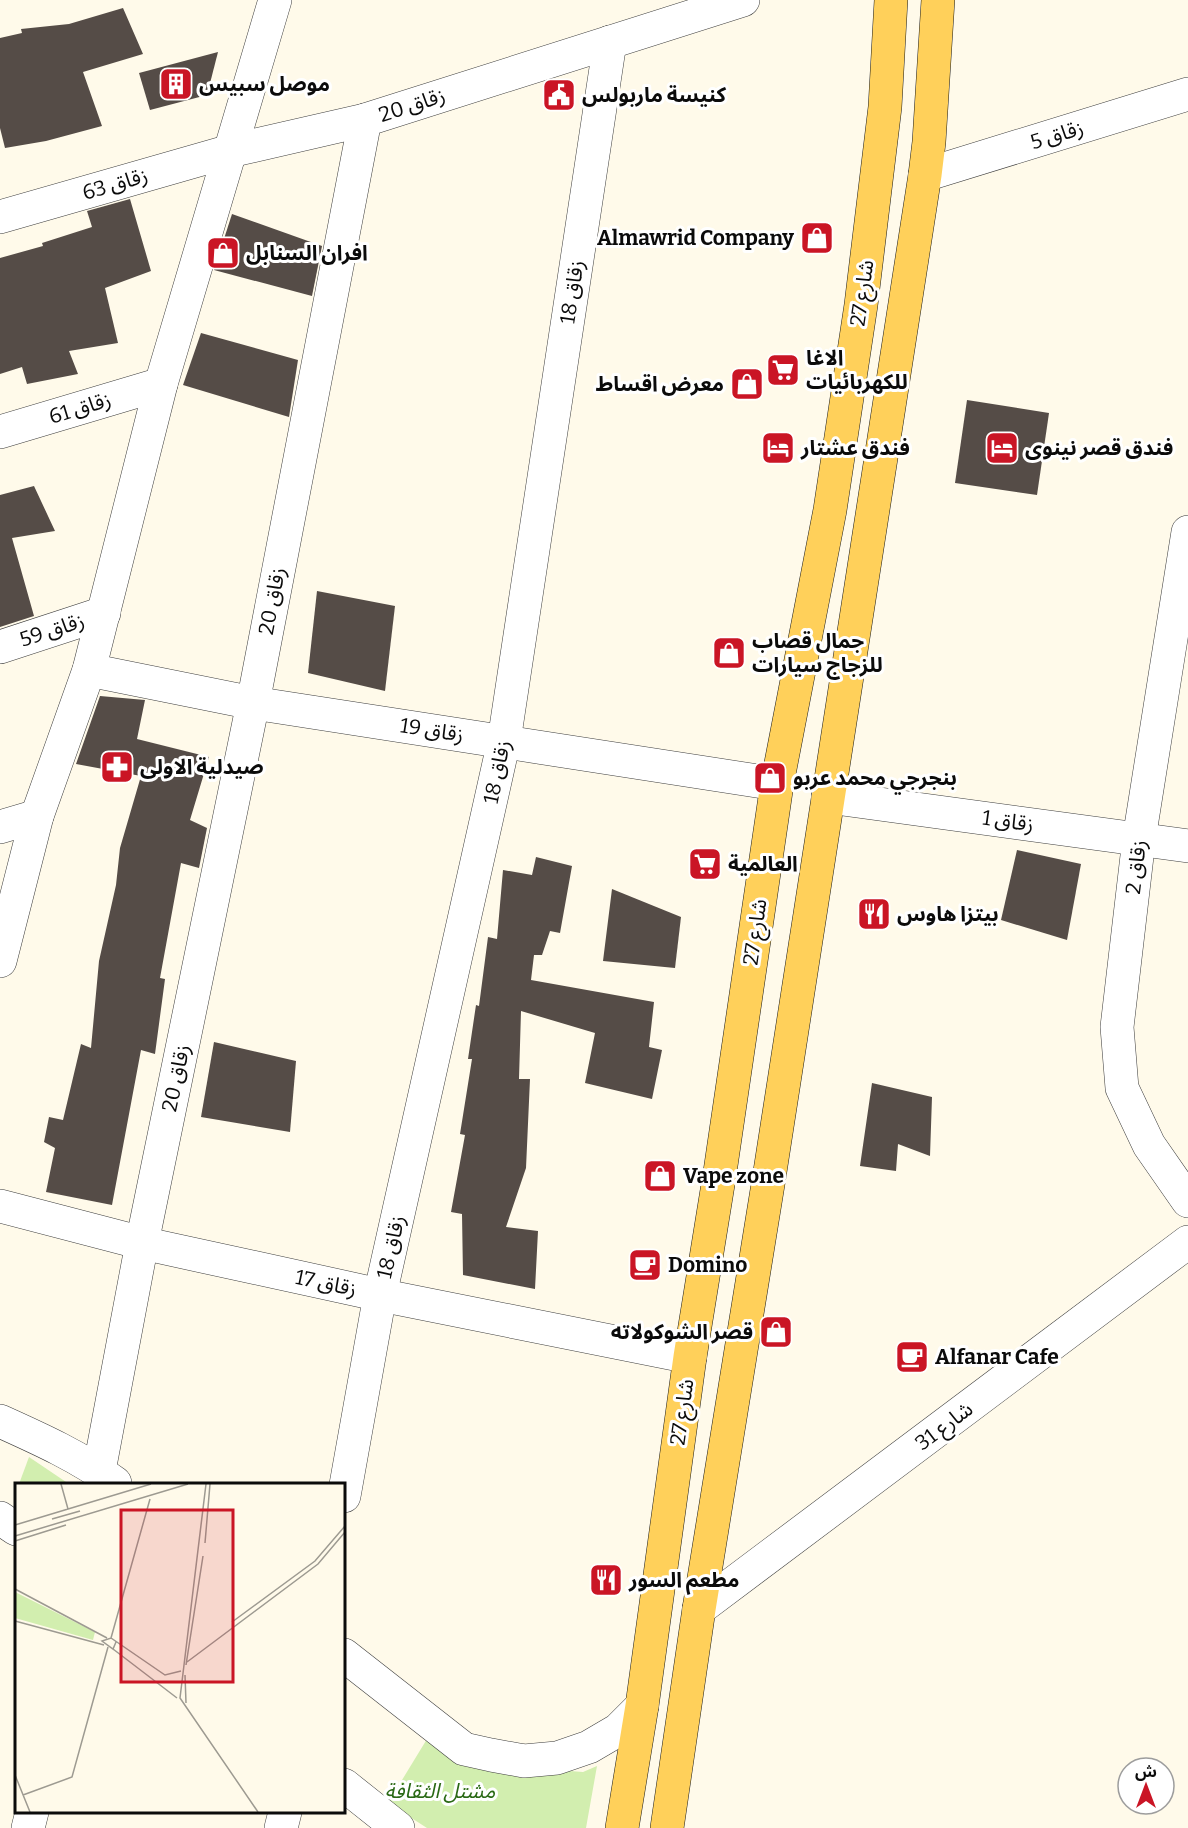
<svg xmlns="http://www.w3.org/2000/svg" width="1188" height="1828" font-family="Bitter,'Noto Sans Arabic',serif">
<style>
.green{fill:#d2eeaf}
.building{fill:#554c47}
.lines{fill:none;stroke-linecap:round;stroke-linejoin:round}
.minor-casing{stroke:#3e3e3e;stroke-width:34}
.major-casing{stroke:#1c1c1c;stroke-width:34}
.minor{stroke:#fff;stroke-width:33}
.major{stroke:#ffd05a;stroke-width:33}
.labels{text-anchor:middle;stroke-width:6;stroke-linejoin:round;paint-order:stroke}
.poi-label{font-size:21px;font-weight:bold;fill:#0b0b0b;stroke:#fff;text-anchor:start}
.street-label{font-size:21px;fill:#0b0b0b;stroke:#fff}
.park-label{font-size:21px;font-style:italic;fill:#2a6915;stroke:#fff}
.inset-road{fill:none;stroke:#9d9a91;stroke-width:1.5}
.view{fill:#ca1525;fill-opacity:0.15;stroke:#ca1525;stroke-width:3}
.inset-edge{fill:none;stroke:#0b0b0b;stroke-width:3}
</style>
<rect width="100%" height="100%" fill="#fffaea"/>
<!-- green -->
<g class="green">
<polygon points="29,1457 69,1484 19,1484"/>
<polygon points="427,1739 466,1763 583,1772 597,1766 586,1828 427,1828 388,1803"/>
</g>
<!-- building -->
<g class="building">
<polygon points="123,8 143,54 83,72 102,126 46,141 5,148 0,128 0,38 22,33 21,29 69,24"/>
<polygon points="218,52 207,95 150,110 139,73"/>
<polygon points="130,199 151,271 105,288 118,343 69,351 78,374 27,384 22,367 0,374 0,258 43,246 42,243 92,227 87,211"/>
<polygon points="232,214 322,246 312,296 214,270"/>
<polygon points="201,333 298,360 289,417 183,385"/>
<polygon points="967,400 1049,413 1037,495 955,483"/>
<polygon points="34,486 55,531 12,538 34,616 0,627 0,495"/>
<polygon points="317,591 395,606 385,691 308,673"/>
<polygon points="100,696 145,700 137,739 209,757 190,820 207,828 199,868 181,863 160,978 165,979 155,1054 141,1050 112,1205 46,1192 55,1148 44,1142 49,1117 63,1120 81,1044 91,1048 99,961 116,885 120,848 141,776 76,764"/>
<polygon points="1017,850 1081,864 1067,940 1001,920"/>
<polygon points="536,857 572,866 560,933 550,931 542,955 534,955 531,980 654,1002 649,1047 662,1050 652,1099 585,1083 595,1033 521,1011 519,1079 530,1079 526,1168 506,1227 538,1231 535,1289 463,1275 462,1214 451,1212 465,1135 460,1134 472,1059 468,1059 476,1005 479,1006 488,937 497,939 503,870 532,875"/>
<polygon points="612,889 681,917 675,968 603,961"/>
<polygon points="214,1042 296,1061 290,1132 201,1117"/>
<polygon points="872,1083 932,1097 930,1156 898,1144 896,1171 860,1166"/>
</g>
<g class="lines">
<defs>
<g id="minor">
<polyline points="925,175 1188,94"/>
<polyline points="0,217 230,151 365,120"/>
<polyline points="0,432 161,384"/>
<polyline points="1188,532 1139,839 1117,1027 1122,1088 1149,1145 1188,1201"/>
<polyline points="0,647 104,613"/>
<polyline points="89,670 253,703 777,784"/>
<polyline points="828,797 1188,846"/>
<polyline points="0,827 37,816"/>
<polyline points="0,961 37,816 89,670 161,384 275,0"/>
<polyline points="0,1206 142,1243 380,1295 690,1357"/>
<path d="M0 1421C40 1439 80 1457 115 1483"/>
<polyline points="99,1471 142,1243 253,703 365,120 743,0"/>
<polyline points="344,1496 380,1295 504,741 610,42"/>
<polyline points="0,1518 16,1529"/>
<polyline points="699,1609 1188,1242"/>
<polyline points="344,1655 464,1749 491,1755 524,1761 557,1758 589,1747 618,1730 642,1706"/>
<polyline points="344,1785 398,1828"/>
<polyline points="28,1828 32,1812"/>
<polyline points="281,1828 285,1812"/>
</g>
<g id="major">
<polyline points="622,1828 642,1706 690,1357 720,1172 777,784 830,510 861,305 885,107 891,0"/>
<polyline points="667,1828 699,1609 769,1178 925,175 929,142 938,0"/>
</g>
</defs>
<!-- minor casing -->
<use href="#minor" class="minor-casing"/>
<!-- major casing -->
<use href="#major" class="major-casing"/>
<!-- minor -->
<use href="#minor" class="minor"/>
<!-- major -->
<use href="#major" class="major"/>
</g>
<!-- icons -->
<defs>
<symbol id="building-square" viewBox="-11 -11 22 22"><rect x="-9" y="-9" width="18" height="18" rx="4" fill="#ca1525" stroke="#fff"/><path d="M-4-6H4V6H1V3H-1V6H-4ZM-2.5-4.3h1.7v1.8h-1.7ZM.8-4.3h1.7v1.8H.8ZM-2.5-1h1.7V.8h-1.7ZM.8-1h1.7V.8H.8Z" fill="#fff"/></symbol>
<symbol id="civic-square" viewBox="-11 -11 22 22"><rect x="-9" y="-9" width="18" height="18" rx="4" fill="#ca1525" stroke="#fff"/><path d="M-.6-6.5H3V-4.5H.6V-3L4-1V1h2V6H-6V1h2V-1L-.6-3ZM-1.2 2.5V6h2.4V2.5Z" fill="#fff"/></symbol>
<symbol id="shop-square" viewBox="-11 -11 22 22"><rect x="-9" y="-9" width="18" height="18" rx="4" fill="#ca1525" stroke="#fff"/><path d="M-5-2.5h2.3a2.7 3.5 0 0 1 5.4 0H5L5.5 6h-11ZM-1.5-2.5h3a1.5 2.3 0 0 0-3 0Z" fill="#fff"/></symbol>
<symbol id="supermarket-square" viewBox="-11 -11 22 22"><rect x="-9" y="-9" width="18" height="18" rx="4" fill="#ca1525" stroke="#fff"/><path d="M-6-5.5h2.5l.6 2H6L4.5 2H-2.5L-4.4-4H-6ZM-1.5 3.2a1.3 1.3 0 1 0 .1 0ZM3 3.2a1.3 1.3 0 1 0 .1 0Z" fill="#fff"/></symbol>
<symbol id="hotel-square" viewBox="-11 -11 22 22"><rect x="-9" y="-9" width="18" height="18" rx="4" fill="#ca1525" stroke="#fff"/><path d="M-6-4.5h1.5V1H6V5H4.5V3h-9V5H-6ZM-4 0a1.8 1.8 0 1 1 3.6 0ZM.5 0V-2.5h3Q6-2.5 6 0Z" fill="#fff"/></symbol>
<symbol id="pharmacy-square" viewBox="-11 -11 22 22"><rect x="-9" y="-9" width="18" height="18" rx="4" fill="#ca1525" stroke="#fff"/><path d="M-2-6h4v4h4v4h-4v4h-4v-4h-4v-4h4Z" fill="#fff"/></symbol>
<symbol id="restaurant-square" viewBox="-11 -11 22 22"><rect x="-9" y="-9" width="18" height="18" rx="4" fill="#ca1525" stroke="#fff"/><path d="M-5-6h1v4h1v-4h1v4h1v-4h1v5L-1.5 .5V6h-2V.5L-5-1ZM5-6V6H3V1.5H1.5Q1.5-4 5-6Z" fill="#fff"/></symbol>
<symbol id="cafe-square" viewBox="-11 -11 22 22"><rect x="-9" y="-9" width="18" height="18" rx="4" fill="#ca1525" stroke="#fff"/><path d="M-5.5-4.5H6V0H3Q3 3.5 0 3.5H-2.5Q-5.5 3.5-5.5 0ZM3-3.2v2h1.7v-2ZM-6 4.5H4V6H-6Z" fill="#fff"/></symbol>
</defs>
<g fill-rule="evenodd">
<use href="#building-square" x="157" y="65" width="38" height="38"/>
<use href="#civic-square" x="540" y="76" width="38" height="38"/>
<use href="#shop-square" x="798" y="219" width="38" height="38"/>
<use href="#shop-square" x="204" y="234" width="38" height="38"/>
<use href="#supermarket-square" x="764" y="351" width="38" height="38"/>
<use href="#shop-square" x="728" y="365" width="38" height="38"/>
<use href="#hotel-square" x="759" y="429" width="38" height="38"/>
<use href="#hotel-square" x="983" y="429" width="38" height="38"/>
<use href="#shop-square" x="710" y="634" width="38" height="38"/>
<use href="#pharmacy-square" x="98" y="748" width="38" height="38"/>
<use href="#shop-square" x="751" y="759" width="38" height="38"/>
<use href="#supermarket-square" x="686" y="845" width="38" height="38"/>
<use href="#restaurant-square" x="855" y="895" width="38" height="38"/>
<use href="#shop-square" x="641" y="1157" width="38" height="38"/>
<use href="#cafe-square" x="626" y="1246" width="38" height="38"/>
<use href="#shop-square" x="757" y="1313" width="38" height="38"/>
<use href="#cafe-square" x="893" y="1338" width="38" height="38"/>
<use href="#restaurant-square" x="587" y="1561" width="38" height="38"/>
</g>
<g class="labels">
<!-- poi labels -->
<g class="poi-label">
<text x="199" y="91">موصل سبيس</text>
<text x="582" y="102">كنيسة ماربولس</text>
<text x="794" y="245" text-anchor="end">Almawrid Company</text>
<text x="246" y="260">افران السنابل</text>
<text x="806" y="365">الاغا<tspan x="806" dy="24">للكهربائيات</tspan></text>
<text x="724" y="391" text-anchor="end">معرض اقساط</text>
<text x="801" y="455">فندق عشتار</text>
<text x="1025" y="455">فندق قصر نينوى</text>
<text x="752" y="648">جمال قصاب<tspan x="752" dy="24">للزجاج سيارات</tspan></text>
<text x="140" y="774">صيدلية الاولى</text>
<text x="793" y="785">بنجرجي محمد عربو</text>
<text x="728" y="871">العالمية</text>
<text x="897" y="921">بيتزا هاوس</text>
<text x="683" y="1183">Vape zone</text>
<text x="668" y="1272">Domino</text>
<text x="753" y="1339" text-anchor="end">قصر الشوكولاته</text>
<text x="935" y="1364">Alfanar Cafe</text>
<text x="629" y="1587">مطعم السور</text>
</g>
<!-- street labels -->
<g class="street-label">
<text transform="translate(412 105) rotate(-18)" y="7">زقاق 20</text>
<text transform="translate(1057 135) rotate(-17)" y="7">زقاق 5</text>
<text transform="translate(115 184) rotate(-16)" y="7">زقاق 63</text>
<text transform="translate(572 292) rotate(-81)" y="7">زقاق 18</text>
<text transform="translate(862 293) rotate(-82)" y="7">شارع 27</text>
<text transform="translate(80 408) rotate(-17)" y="7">زقاق 61</text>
<text transform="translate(272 601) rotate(-79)" y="7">زقاق 20</text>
<text transform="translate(52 630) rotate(-18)" y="7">زقاق 59</text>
<text transform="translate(432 730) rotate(9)" y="7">زقاق 19</text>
<text transform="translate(497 772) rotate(-78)" y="7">زقاق 18</text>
<text transform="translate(1008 821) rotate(8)" y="7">زقاق 1</text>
<text transform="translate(1136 867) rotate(-83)" y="7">زقاق 2</text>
<text transform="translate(755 932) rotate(-82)" y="7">شارع 27</text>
<text transform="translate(176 1078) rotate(-78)" y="7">زقاق 20</text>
<text transform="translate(391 1247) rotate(-77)" y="7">زقاق 18</text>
<text transform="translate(326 1283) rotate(12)" y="7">زقاق 17</text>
<text transform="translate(682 1412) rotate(-82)" y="7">شارع 27</text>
<text transform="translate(944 1426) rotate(-37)" y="7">شارع 31</text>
</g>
<!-- park labels -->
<g class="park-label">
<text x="440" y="1798">مشتل الثقافة</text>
</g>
</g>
<!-- overview -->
<g transform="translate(15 1483)">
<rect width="330" height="330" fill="#fffaea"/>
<path d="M0 109 80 149 78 157 0 135Z" fill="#d2eeaf"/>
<path class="inset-road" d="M46 1 53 26M191 1 165 215 243 329M37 36 65 28M0 42 136 1M0 53 173 1M0 58 51 42M190 60 195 1M0 106 92 155M0 138 89 162M217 139 300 78 330 43M96 155 135 16M101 159 98 166 87 158 96 155 150 192 166 188M98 166 162 215M172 179 303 81 330 49M171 182 188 73M170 192 171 220M0 292 15 329M8 312 57 294 93 164"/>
<path class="view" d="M106 27H218V199H106Z"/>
<rect width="330" height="330" class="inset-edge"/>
</g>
<!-- north arrow -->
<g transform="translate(1146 1786)"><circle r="28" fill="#ffffff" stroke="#9d9d9d" stroke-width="1.5"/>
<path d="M0-4.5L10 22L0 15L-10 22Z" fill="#ca1525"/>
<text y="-9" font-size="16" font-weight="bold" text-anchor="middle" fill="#0b0b0b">ش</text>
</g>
</svg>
